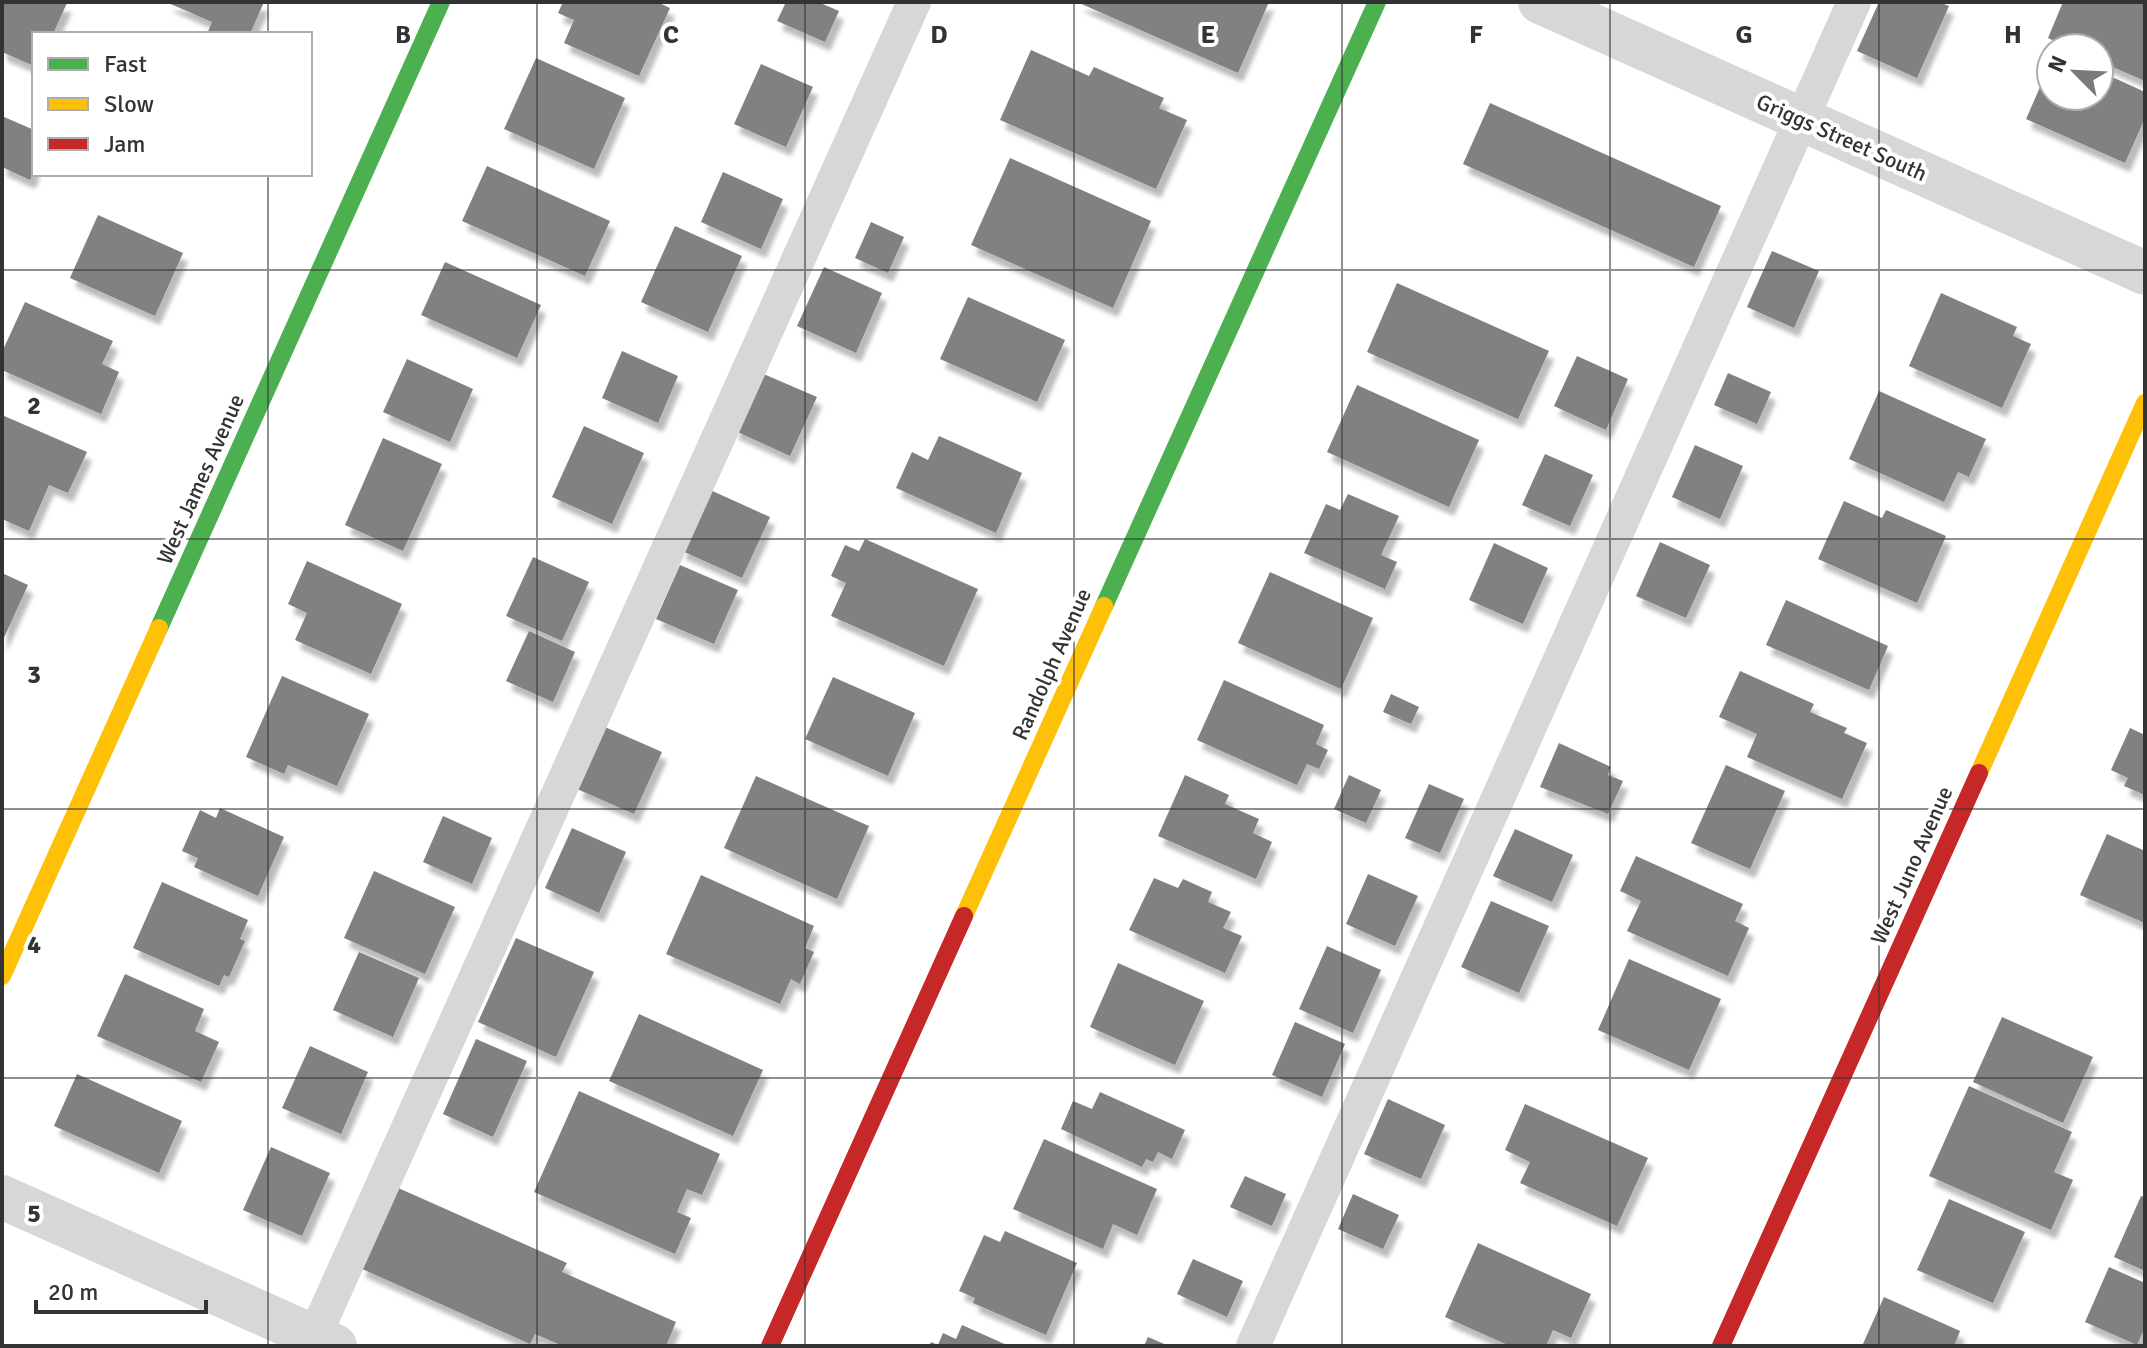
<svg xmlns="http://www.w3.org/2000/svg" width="2147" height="1348" font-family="Signika,sans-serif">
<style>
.building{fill:#818181;filter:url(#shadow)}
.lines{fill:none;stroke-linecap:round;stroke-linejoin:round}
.lane{stroke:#d7d7d7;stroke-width:34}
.street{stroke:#d7d7d7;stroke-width:44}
.fast{stroke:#4caf50;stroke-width:18}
.slow{stroke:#ffc107;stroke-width:18}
.jam{stroke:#c62828;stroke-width:18}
.grid{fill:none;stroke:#333;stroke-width:2;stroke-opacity:0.55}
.labels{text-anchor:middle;stroke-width:8;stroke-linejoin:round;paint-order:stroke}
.street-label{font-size:22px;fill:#333;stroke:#fff}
.grid-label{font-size:26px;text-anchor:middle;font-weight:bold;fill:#333;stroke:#fff;stroke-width:8;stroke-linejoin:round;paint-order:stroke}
</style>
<defs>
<filter id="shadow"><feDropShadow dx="5" dy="9" stdDeviation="2" flood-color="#0004"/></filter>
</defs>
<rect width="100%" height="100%" fill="#fff"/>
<!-- building -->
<g class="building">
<polygon points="2,2 67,3 53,34 34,34 34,66 2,52"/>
<polygon points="166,2 264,2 250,34 207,34 212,22"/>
<polygon points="563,2 657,2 670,8 639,76 564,43 574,20 558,13"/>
<polygon points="786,2 818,2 839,11 825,42 777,21"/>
<polygon points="1077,2 1269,2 1238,73"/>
<polygon points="1879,2 1939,2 1949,6 1917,78 1857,51"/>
<polygon points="2063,2 2145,3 2145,81 2099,61 2099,48 2070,48 2048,38"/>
<polygon points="1031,50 1089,76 1094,67 1164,98 1159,108 1187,120 1156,189 1000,120"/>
<polygon points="536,58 625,98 594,169 504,129"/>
<polygon points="2051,62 2051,96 2099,96 2099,71 2145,92 2145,118 2125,163 2026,119"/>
<polygon points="761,64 813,87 786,147 734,124"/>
<polygon points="1490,103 1721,206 1694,267 1463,164"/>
<polygon points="2,116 34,130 34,172 30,180 2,167"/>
<polygon points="1010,158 1151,221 1113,308 971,245"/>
<polygon points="487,166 610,221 585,276 462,221"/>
<polygon points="723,172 783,199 761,249 701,222"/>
<polygon points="98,215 183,253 155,316 70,278"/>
<polygon points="871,222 904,237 888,273 855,258"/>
<polygon points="675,226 742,256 708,332 641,302"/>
<polygon points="1772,251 1819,271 1794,328 1747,307"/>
<polygon points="445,262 541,305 517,358 421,315"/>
<polygon points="824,267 882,293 856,353 797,326"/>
<polygon points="1397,283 1549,351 1518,419 1367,352"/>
<polygon points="1941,293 2017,327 2013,336 2031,344 2002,408 1909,366"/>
<polygon points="968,297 1065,340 1037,402 940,359"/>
<polygon points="25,302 113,341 102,364 119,372 101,414 2,370 2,352"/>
<polygon points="622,351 678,376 658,423 602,398"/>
<polygon points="1577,356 1628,379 1606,430 1554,406"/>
<polygon points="407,359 473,389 450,442 383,412"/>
<polygon points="759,372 817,397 790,456 733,430"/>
<polygon points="1728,373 1771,392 1757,424 1714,405"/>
<polygon points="1357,385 1479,440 1449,507 1327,452"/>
<polygon points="1879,391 1986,439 1969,477 1958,472 1944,502 1849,459"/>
<polygon points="2,415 87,452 68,493 49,485 29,531 2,519"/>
<polygon points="584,426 644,453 612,524 552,497"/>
<polygon points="939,436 1022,473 996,533 896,488 912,452 928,460"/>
<polygon points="383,438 442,464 403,551 345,525"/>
<polygon points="1695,445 1743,466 1720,519 1672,497"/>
<polygon points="1545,454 1593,475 1570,526 1522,505"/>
<polygon points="708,489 770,517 742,578 680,550"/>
<polygon points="1348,494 1399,516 1381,555 1397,562 1385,589 1304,553 1326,504 1340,510"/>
<polygon points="1844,501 1882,518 1886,510 1946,536 1917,603 1818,559"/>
<polygon points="865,539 978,589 944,666 831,616 846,583 831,576 845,545 859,551"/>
<polygon points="1660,542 1710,565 1686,618 1636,596"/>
<polygon points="1494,543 1548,568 1523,624 1469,600"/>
<polygon points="533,557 589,582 562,641 506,616"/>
<polygon points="307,561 402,604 371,674 295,640 307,613 288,604"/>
<polygon points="680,565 738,590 714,644 656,619"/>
<polygon points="1270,572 1373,618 1341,689 1238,643"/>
<polygon points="2,573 28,585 2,642"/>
<polygon points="1786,600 1888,646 1869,690 1766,645"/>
<polygon points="529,631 575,652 553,702 506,681"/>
<polygon points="1740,671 1814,704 1810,712 1847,728 1844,733 1867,743 1842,799 1747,757 1757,734 1719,717"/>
<polygon points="282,676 369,714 337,786 288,765 284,774 246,757"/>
<polygon points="833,677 915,713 888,776 805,739"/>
<polygon points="1224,680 1324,725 1316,744 1328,750 1319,769 1307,764 1297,785 1197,740"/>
<polygon points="1391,694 1419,707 1411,724 1383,712"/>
<polygon points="605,727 662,752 634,814 577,789"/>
<polygon points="2130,728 2145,735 2145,795 2124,786 2128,778 2111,770"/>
<polygon points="1559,743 1611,767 1608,775 1623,781 1608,814 1540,787"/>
<polygon points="1726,765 1785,791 1750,869 1691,843"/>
<polygon points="1185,775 1229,795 1225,804 1259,819 1253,833 1272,842 1256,879 1158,836"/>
<polygon points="1349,775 1381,790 1366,823 1334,809"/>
<polygon points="756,776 869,826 837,899 724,848"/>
<polygon points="1429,784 1464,799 1440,853 1405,838"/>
<polygon points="220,808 284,837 258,896 194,867 198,858 182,851 200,810 216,818"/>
<polygon points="443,816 492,838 472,884 423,862"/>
<polygon points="572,828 626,852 599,913 545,888"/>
<polygon points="1515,829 1573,855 1552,902 1493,876"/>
<polygon points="2107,834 2145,851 2145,923 2080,895"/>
<polygon points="1636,856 1743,904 1735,921 1749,928 1728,976 1627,931 1641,901 1620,891"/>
<polygon points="374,871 455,907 425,974 344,938"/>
<polygon points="1368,874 1418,896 1395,946 1346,924"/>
<polygon points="701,875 814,926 805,948 814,952 800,984 791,979 780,1004 666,954"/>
<polygon points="1154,878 1178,888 1183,879 1212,892 1208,902 1231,912 1223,928 1242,936 1225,973 1129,930"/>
<polygon points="162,882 248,920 240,939 245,941 229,977 224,975 219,986 133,948"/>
<polygon points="1491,901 1549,926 1519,993 1461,967"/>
<polygon points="516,938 594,972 556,1057 478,1022"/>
<polygon points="1327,946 1381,970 1353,1033 1299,1009"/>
<polygon points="359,952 419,978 393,1037 333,1010"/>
<polygon points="1629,959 1721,999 1689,1070 1598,1030"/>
<polygon points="1118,963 1204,1001 1175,1065 1090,1027"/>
<polygon points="125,974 204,1009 195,1031 219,1042 201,1082 97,1036"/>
<polygon points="639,1014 763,1070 733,1136 609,1081"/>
<polygon points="2002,1017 2093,1057 2063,1123 1973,1082"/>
<polygon points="1295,1022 1345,1044 1322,1097 1272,1075"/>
<polygon points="476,1039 527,1061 493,1137 443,1114"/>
<polygon points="310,1046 368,1072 341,1134 282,1108"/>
<polygon points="77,1074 182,1121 159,1173 54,1126"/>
<polygon points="1969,1086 2072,1132 2054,1172 2073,1180 2051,1230 1929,1176"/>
<polygon points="579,1091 720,1154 702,1195 687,1189 677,1212 691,1218 675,1254 534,1192"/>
<polygon points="1100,1092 1185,1130 1172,1159 1158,1152 1153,1162 1146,1159 1142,1167 1061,1129 1073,1101 1092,1109"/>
<polygon points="1388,1099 1445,1125 1421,1179 1364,1154"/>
<polygon points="1525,1104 1648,1158 1617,1226 1520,1183 1530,1162 1505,1150"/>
<polygon points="1044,1139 1157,1189 1137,1235 1113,1224 1103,1249 1013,1209"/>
<polygon points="271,1147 330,1173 302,1236 243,1210"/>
<polygon points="1245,1176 1286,1194 1272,1226 1230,1207"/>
<polygon points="396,1187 567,1263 562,1272 676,1322 666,1346 563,1346 535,1334 530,1344 360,1268"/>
<polygon points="1353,1194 1399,1215 1383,1249 1338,1229"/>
<polygon points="2141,1196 2145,1197 2145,1271 2114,1257"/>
<polygon points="1949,1199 2025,1232 1993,1303 1917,1270"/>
<polygon points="1005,1231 1077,1263 1046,1335 973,1303 975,1298 959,1291 984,1235 1000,1242"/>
<polygon points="1478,1243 1591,1294 1571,1338 1553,1330 1546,1346 1510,1346 1445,1317"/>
<polygon points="1193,1259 1243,1281 1227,1317 1177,1294"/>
<polygon points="2109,1267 2145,1283 2145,1327 2137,1345 2085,1322"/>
<polygon points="1884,1297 1960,1331 1954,1346 1862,1346"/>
<polygon points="962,1325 1009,1346 929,1346 931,1342 938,1345 943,1333 956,1339"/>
<polygon points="1148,1337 1169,1346 1144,1346"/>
</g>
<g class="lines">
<!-- lane -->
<g class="lane">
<polyline points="310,1346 914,2"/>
<polyline points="1253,1346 1854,2"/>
</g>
<!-- street -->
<g class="street">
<polyline points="1540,2 2145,273"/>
<polyline points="2,1197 335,1346"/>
</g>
<!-- fast -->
<g class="fast">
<polyline points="1104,606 1377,2"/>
<polyline points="159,628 441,2"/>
</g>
<!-- slow -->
<g class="slow">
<polyline points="1979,773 2145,403"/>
<polyline points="964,916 1104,606"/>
<polyline points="2,976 159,628"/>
</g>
<!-- jam -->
<g class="jam">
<polyline points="770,1346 964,916"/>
<polyline points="1721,1346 1979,773"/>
</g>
</g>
<!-- grid -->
<path class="grid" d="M268 2V34M537 2V1346M805 2V1346M1074 2V1346M1342 2V1346M1610 2V1346M1879 2V1346M268 174V1346M2 270H2145M2 539H2145M2 809H2145M2 1078H2145"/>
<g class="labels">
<!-- street labels -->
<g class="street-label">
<text transform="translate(1842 137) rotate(24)" y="8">Griggs Street South</text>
<text transform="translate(200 479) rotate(-66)" y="8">West James Avenue</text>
<text transform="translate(1051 664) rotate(-66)" y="8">Randolph Avenue</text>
<text transform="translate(1911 865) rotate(-66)" y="8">West Juno Avenue</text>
</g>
</g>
<g class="grid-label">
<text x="403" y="43">B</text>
<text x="671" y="43">C</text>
<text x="939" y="43">D</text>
<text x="1208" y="43">E</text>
<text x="1476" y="43">F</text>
<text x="1744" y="43">G</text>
<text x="2013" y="43">H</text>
<text x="34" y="414">2</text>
<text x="34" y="683">3</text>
<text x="34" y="953">4</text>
<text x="34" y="1222">5</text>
</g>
<!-- border -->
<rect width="2147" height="1348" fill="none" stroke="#333333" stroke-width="8"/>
<!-- legend -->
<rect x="32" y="32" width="280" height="144" fill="#ffffff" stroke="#adadad" stroke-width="2"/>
<rect x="48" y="58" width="40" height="12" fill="#4caf50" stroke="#adadad" stroke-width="2"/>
<text x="104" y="72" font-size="24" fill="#333333">Fast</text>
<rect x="48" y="98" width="40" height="12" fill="#ffc107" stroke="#adadad" stroke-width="2"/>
<text x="104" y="112" font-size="24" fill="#333333">Slow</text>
<rect x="48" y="138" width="40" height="12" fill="#c62828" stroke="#adadad" stroke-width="2"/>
<text x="104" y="152" font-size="24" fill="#333333">Jam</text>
<!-- north arrow -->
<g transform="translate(2075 72) rotate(294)"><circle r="38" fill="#ffffff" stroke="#adadad" stroke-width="2"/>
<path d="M0-6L14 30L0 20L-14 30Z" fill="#7a7a7a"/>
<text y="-12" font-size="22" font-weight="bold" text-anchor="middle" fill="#333333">N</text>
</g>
<!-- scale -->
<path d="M36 1300v12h170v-12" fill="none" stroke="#333333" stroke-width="4"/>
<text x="48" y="1300" font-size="24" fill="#333333" stroke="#ffffff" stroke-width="6" paint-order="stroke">20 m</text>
</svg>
